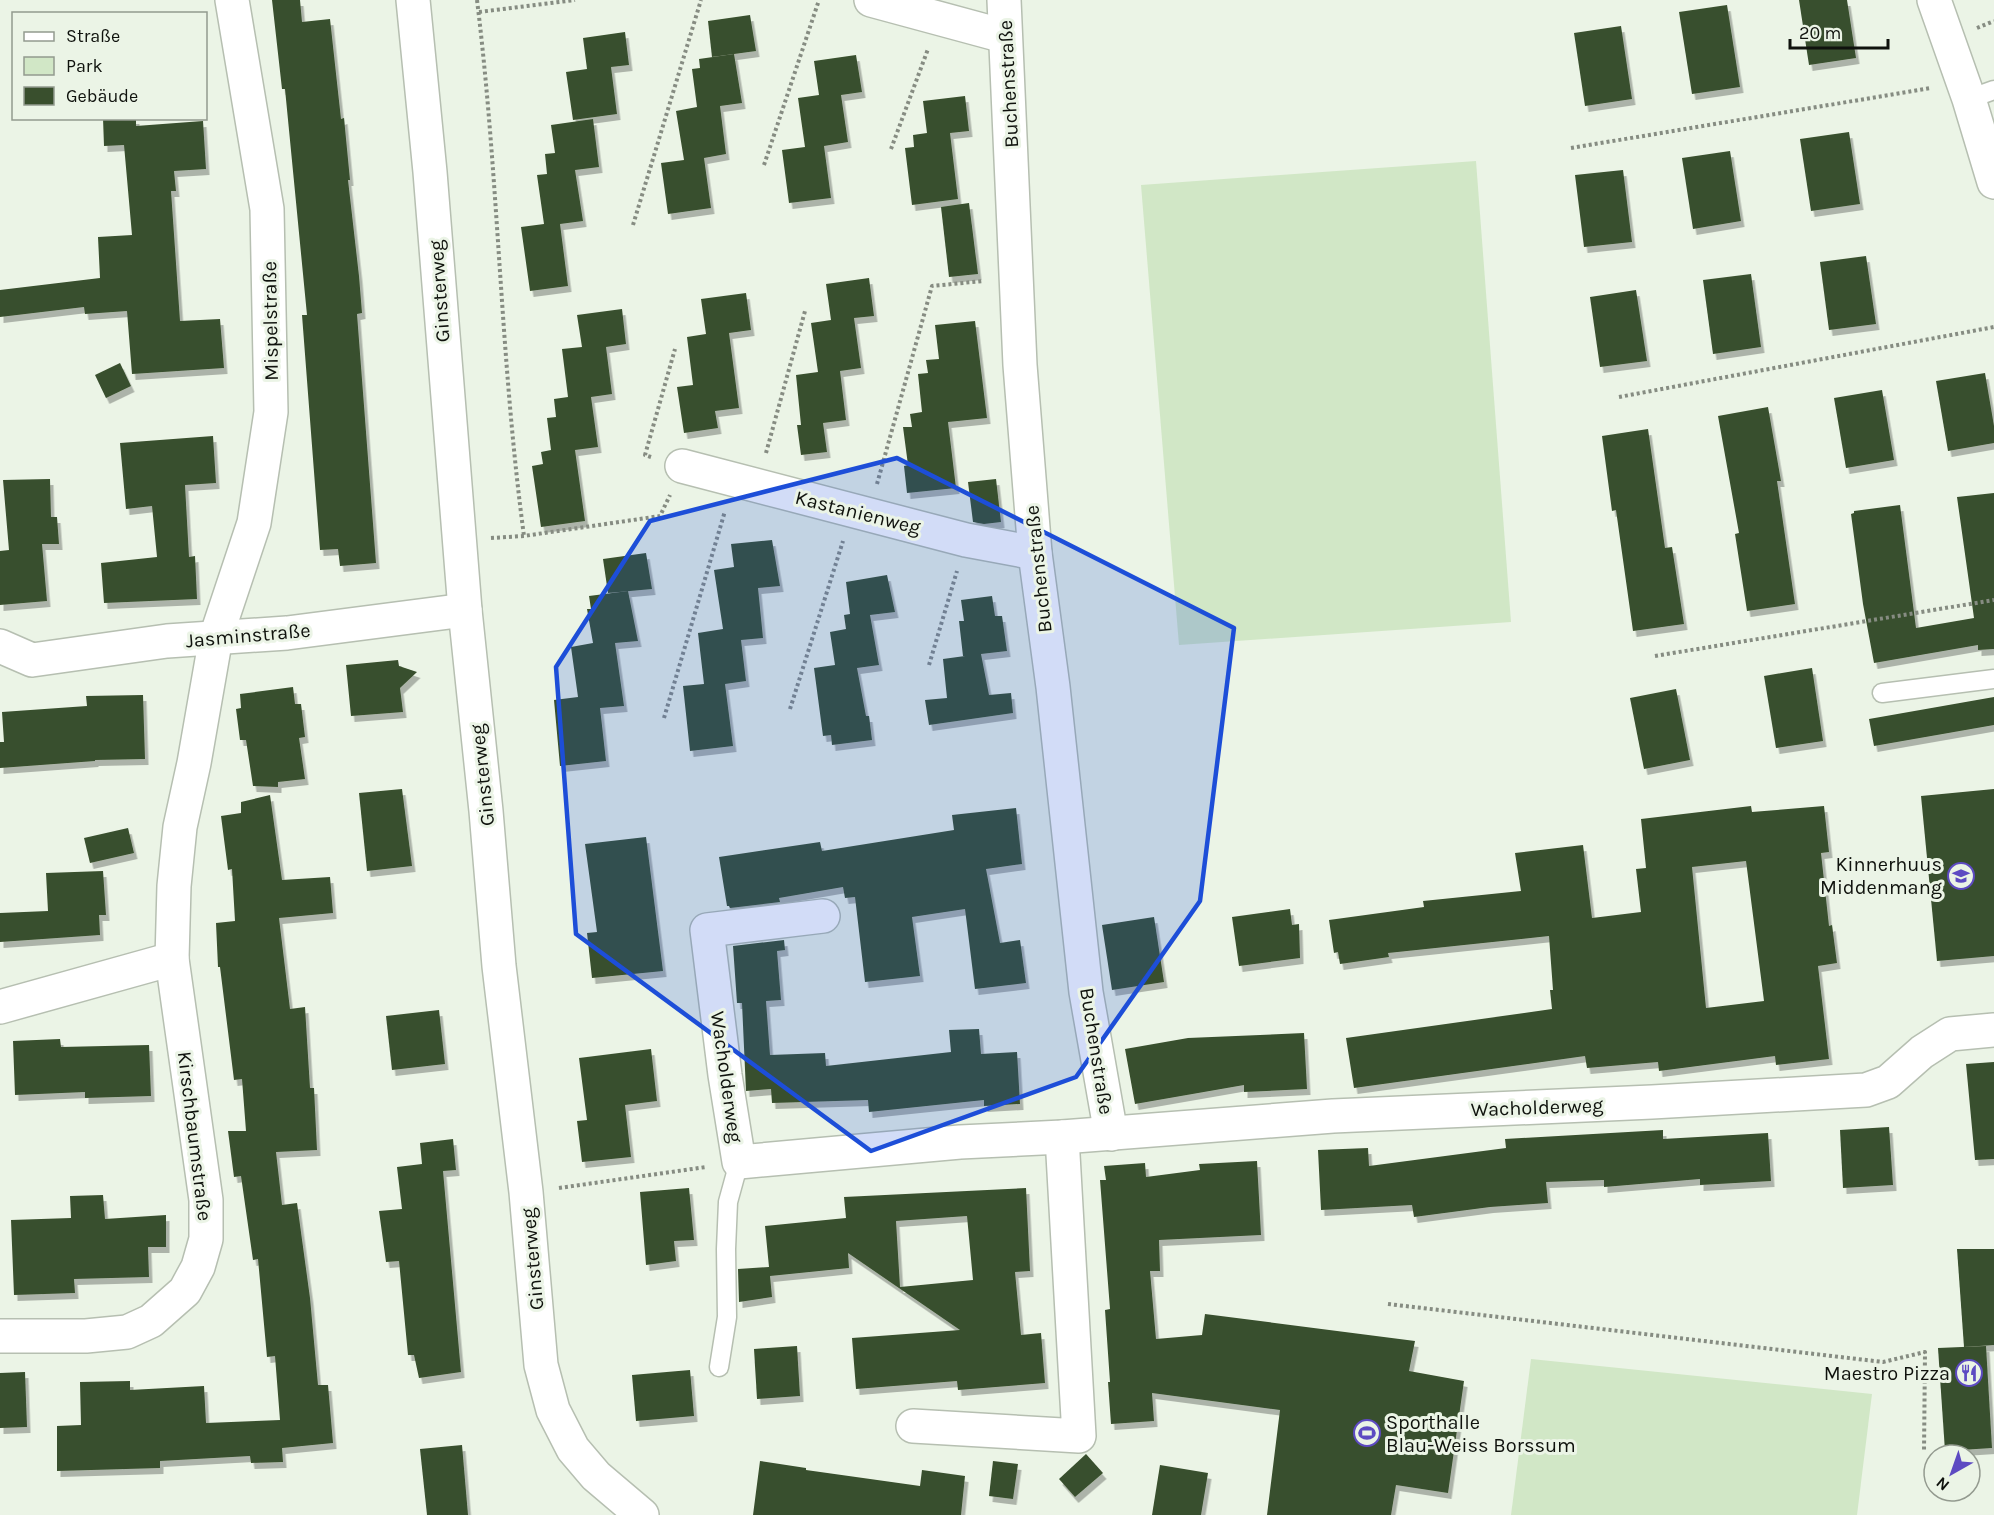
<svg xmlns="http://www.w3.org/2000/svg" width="1994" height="1515" font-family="Karla,sans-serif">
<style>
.green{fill:#d1e7c6}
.building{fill:#394f2d;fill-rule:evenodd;filter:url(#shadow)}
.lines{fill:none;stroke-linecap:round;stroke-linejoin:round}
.lane-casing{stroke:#b6bfb1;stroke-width:21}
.street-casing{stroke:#b6bfb1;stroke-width:36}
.path{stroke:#868c82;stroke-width:4;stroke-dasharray:3 3;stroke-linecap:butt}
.lane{stroke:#fff;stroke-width:18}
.street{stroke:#fff;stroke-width:33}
.marked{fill:#1d4ed8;fill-opacity:0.2;stroke:#1d4ed8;stroke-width:4.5;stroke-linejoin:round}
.labels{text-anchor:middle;stroke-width:6;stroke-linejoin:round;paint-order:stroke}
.street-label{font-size:20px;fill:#0f120d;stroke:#ebf4e6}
.poi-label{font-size:20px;fill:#0f120d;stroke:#ebf4e6;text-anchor:end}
</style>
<defs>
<filter id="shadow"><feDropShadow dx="3.5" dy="6" stdDeviation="0" flood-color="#0004"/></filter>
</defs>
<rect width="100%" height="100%" fill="#ebf4e6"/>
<!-- green -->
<g class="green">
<polygon points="1476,161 1511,622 1179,645 1141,185"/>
<polygon points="1531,1359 1872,1394 1857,1515 1511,1515"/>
</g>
<!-- building -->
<g class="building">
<polygon points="272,0 300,0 302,22 330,19 341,119 344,118 350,180 348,180 359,276 362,313 357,314 376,563 340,566 338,549 320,550 302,315 307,315 285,89 282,89"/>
<polygon points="1799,0 1847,0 1856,58 1809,65"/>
<polygon points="1727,5 1740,87 1692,94 1679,12"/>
<polygon points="750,15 756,51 712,57 708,21"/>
<polygon points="1621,26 1632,99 1585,106 1574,33"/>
<polygon points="625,32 629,65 611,67 617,114 573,120 566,72 587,69 583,38"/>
<polygon points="734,54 742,103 720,106 726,154 704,158 711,208 668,214 661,163 684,160 676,111 697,107 692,69 700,68 699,59"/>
<polygon points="856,55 862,92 841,95 848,142 824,146 831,198 789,203 782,150 805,147 798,98 819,95 814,61"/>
<polygon points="965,96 969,131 950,133 958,199 912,205 905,148 914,147 913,135 927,133 923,101"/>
<polygon points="103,118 136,118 136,126 203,121 206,169 174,171 176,191 171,191 180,321 220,319 224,368 132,374 127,311 85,314 84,307 0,317 0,290 100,278 98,237 132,235 124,145 104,146"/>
<polygon points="593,119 599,167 575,170 583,221 560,224 568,286 530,291 521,227 544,224 537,175 547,174 545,154 555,153 551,125"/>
<polygon points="1849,132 1860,204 1811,211 1800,139"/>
<polygon points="1730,151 1741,221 1693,229 1682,158"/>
<polygon points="1623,170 1632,242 1584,247 1575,175"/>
<polygon points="969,203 978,274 949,277 941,207"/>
<polygon points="1866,256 1876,324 1829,330 1820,262"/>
<polygon points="1751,274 1761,347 1713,354 1703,280"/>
<polygon points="869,278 874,316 854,318 861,368 840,371 846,420 823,423 827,452 801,455 797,425 801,425 796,375 818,372 811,323 831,320 826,284"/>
<polygon points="1636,290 1647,361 1600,367 1590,297"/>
<polygon points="746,293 751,330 729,333 739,408 715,411 718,428 684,433 677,387 693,385 687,337 706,334 701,299"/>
<polygon points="622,309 626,344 606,347 612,394 591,397 598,447 575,450 585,521 541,527 532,466 543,464 541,452 551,450 547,418 556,417 554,399 568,397 562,349 582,347 577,315"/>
<polygon points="975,321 987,418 948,422 956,488 907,493 904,466 908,465 903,427 912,427 910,414 922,412 918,374 928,373 926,360 939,359 935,325"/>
<polygon points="120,363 131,386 106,398 95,375"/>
<polygon points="1985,373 1994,426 1994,443 1948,451 1936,381"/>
<polygon points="1882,390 1894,460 1846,468 1834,398"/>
<polygon points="1768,407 1781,481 1777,481 1795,604 1747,611 1735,534 1739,533 1718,416"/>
<polygon points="1648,429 1665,548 1672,547 1684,624 1633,631 1616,510 1612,511 1602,436"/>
<polygon points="213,436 216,483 185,485 189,557 195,556 197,599 104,603 101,563 157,557 152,506 126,509 120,443"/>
<polygon points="50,479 51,517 57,517 59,544 42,544 47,601 0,605 0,551 9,550 3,480"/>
<polygon points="996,479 1001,522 984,524 973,522 968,482"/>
<polygon points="1994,493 1994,649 1978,650 1978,645 1874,663 1863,604 1851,514 1854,513 1854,511 1900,505 1916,628 1974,618 1957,497"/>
<polygon points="772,540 780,586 758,588 763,638 741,640 746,681 725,684 733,746 690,751 683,686 704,684 698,633 723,629 714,570 734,567 731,544"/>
<polygon points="646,553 652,589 608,593 603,559"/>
<polygon points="887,575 895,612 870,615 879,665 857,668 866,716 869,716 872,740 832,745 831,735 823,736 814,668 835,665 830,632 846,629 844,615 850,614 846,582"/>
<polygon points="628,591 638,641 615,643 624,706 600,708 606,761 560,766 554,700 578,697 571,647 593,643 587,609 591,609 589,596"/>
<polygon points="992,596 995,616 1002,616 1007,651 981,654 989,695 1011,693 1013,713 929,725 925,700 947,698 943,659 965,656 963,656 959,621 964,621 961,600"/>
<polygon points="398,660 399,666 417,672 400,688 403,712 351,716 346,665"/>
<polygon points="1812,668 1823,741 1776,748 1764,676"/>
<polygon points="293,687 295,704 301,704 305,737 299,738 305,779 278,782 278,787 253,786 246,740 240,740 236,709 241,708 240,694"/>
<polygon points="1676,689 1690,760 1644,769 1630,698"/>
<polygon points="143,695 145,759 95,760 95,761 0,768 0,742 4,742 2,712 87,706 86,696"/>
<polygon points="1994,697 1994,725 1874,746 1869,719"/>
<polygon points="402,789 412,866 367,871 359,793"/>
<polygon points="1994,789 1994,956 1937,961 1921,796"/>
<polygon points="270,795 282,880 330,877 333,913 279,918 290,1009 305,1007 310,1088 314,1088 317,1150 276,1152 282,1205 297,1203 310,1298 318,1385 328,1385 333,1443 282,1448 283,1462 251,1463 250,1456 160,1461 160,1468 57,1471 57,1426 81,1425 80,1382 130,1381 130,1390 204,1386 206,1423 280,1420 275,1356 267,1357 258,1259 253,1260 241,1176 234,1177 228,1131 246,1131 242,1079 234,1080 220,967 218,967 216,923 235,921 232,869 228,870 221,816 241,813 241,802"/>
<path d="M1751 806 1752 812 1824 806 1829 852 1821 853 1829 926 1832 925 1837 963 1818 966 1829 1059 1776 1065 1775 1056 1659 1071 1658 1062 1587 1068 1585 1056 1354 1088 1346 1038 1552 1009 1550 990H1553L1549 936 1388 953 1389 957 1340 964 1338 952 1334 953 1329 920 1424 907 1423 901 1521 891 1515 853 1583 845 1592 918 1641 912 1636 869 1646 868 1641 819ZM1746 861 1764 1001 1706 1008 1692 867Z"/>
<polygon points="1016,808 1022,864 986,869 1000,943 1020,940 1026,983 975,989 965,909 912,917 920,976 865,982 855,897 845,898 843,887 779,898 780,902 730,908 729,906 727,906 719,857 820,842 822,851 954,830 952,815"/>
<polygon points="128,828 134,853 90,863 84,838"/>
<polygon points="646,837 663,971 592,978 587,933 597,932 585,844"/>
<polygon points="103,871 106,915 99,915 100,935 0,942 0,913 48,911 46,873"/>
<polygon points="1290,909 1292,925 1299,924 1300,958 1239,966 1232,917"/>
<polygon points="1154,917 1164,982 1112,990 1102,925"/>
<polygon points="784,940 785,950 777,951 781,1000 766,1001 770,1055 825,1053 826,1066 951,1052 949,1030 979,1029 981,1054 1017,1052 1020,1104 984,1106 984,1100 869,1112 868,1100 772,1103 771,1089 746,1091 742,1003 737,1003 733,946"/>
<polygon points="439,1010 445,1064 392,1070 386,1016"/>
<polygon points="1304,1033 1307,1089 1244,1092 1244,1085 1135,1104 1125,1049 1188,1038"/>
<polygon points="60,1039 61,1047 149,1045 151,1096 85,1098 85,1092 15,1095 13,1041"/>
<polygon points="651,1049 657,1101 625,1105 631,1157 582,1162 577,1121 587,1120 579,1058"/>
<polygon points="1994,1062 1994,1159 1975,1160 1966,1064"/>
<polygon points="1889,1127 1893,1185 1843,1188 1840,1130"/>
<polygon points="1663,1130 1663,1139 1768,1133 1771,1181 1700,1185 1700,1179 1604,1187 1604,1180 1546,1182 1548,1203 1490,1207 1414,1217 1412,1205 1321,1210 1318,1150 1368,1148 1369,1166 1506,1148 1505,1139"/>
<polygon points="453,1139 456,1170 443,1171 461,1372 419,1378 414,1355 408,1355 399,1261 386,1262 379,1211 402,1209 397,1167 422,1164 420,1143"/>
<polygon points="1257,1161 1261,1235 1159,1240 1160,1271 1150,1271 1156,1339 1202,1335 1205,1314 1415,1341 1409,1371 1464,1381 1448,1493 1396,1485 1391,1515 1267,1515 1280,1410 1152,1393 1154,1421 1111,1424 1108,1382 1110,1382 1105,1310 1110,1309 1100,1180 1106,1180 1104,1166 1145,1163 1146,1177 1200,1170 1199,1164"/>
<polygon points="689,1188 694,1240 674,1241 676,1261 646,1265 640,1192"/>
<path d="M1026 1188 1030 1271 1015 1272 1021 1335 1041 1333 1045 1383 958 1390 957 1381 856 1389 852 1338 960 1330 848 1253 849 1268 770 1276 772 1297 739 1302 738 1269 769 1267 765 1226 846 1218 844 1197ZM967 1216 973 1280 900 1287 896 1221Z"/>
<polygon points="103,1195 105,1219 166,1215 166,1247 148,1247 149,1277 74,1279 75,1293 14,1295 11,1220 71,1218 70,1196"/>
<polygon points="1957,1249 1994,1249 1994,1345 1964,1347"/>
<polygon points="797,1346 800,1396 757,1399 754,1349"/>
<polygon points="1986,1346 1992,1448 1945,1451 1938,1348"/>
<polygon points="690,1370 694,1416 636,1421 632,1375"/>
<polygon points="25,1372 27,1427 0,1428 0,1373"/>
<polygon points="462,1445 468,1515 427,1515 420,1449"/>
<polygon points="1086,1454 1103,1473 1075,1497 1059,1479"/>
<polygon points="760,1461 806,1468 806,1470 920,1486 922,1470 965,1476 961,1515 753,1515"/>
<polygon points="993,1461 1018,1464 1013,1499 989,1496"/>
<polygon points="1160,1465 1208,1473 1201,1515 1152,1515"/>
</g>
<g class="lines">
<defs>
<g id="lane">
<polyline points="1969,99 1994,90"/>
<polyline points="1882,693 1994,679"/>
<polyline points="719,1367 727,1317 726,1249 728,1202 739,1162"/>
</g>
<g id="street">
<polyline points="413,0 430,172 465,610 486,811 499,966 526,1192 541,1365 553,1410 573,1449 596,1476 642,1515"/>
<polyline points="871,0 1004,36"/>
<polyline points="1004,0 1020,365 1035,553 1053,687 1086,992 1111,1134"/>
<polyline points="1934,0 1969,99 1994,182"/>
<polyline points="682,466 966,540 1035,553"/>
<polyline points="0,646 32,660 167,641 287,633 465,610"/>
<polyline points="823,916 707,930 725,1075 739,1162 960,1142 1062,1137 1333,1116 1652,1102 1866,1090 1888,1082 1922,1052 1950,1034 1994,1030"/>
<polyline points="0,1007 172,959"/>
<polyline points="0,1336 86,1336 127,1332 151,1321 185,1291 198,1267 206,1239 206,1200 172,959 174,886 180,827 194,763 216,637 254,523 271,412 267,209 232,0"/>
<polyline points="913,1426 1079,1436 1062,1137"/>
</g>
</defs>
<!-- lane casing -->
<use href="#lane" class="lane-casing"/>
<!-- street casing -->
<use href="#street" class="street-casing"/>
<!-- path -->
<g class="path">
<path d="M477 0C499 178 500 358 524 536"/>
<polyline points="479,12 575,0"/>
<polyline points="1977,28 1994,21"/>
<polyline points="1571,148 1931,88"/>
<polyline points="891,149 928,49"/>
<polyline points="764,165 819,0"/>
<polyline points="633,225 701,0"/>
<polyline points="1619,397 1994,327"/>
<polyline points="766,453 805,311"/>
<polyline points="651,457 645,455 675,349"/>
<polyline points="877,484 932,286 983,281"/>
<polyline points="491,538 524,536 660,516 670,495"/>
<polyline points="1655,656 1994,600"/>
<polyline points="929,665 957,571"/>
<polyline points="790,709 843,541"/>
<polyline points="664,718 725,511"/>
<polyline points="559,1188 706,1167"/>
<polyline points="1388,1304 1883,1362 1925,1352 1924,1452"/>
</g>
<!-- lane -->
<use href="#lane" class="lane"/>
<!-- street -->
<use href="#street" class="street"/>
</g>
<!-- marked area -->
<path class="marked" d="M897 458 1234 628 1200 901 1076 1077 871 1151 576 934 556 667 650 521Z"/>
<!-- icons -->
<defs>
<symbol id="school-ring" viewBox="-11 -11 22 22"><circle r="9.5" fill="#ebf4e6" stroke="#5d4ac2" stroke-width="1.5"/><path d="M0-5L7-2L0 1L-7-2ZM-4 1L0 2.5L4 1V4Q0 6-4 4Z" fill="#5d4ac2"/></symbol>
<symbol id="restaurant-ring" viewBox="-11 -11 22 22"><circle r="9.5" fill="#ebf4e6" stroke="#5d4ac2" stroke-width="1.5"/><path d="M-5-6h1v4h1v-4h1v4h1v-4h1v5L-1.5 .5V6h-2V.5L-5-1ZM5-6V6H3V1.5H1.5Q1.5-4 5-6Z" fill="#5d4ac2"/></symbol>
<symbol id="stadium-ring" viewBox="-11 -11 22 22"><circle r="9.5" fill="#ebf4e6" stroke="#5d4ac2" stroke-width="1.5"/><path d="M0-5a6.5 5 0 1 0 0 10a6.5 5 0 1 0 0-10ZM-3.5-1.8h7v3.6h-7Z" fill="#5d4ac2"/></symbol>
</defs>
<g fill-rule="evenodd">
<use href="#school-ring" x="1946" y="861" width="30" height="30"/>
<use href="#restaurant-ring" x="1954" y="1358" width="30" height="30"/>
<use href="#stadium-ring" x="1352" y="1418" width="30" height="30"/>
</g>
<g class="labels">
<!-- street labels -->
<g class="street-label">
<text transform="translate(1008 84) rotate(-93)" y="7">Buchenstraße</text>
<text transform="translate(439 291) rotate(-94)" y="7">Ginsterweg</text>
<text transform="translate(270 321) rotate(-91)" y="7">Mispelstraße</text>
<text transform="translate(858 512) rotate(14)" y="7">Kastanienweg</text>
<text transform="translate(1038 569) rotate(-96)" y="7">Buchenstraße</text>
<text transform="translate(248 635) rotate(-5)" y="7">Jasminstraße</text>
<text transform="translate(482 775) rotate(-96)" y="7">Ginsterweg</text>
<text transform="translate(1097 1051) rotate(81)" y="7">Buchenstraße</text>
<text transform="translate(727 1077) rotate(82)" y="7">Wacholderweg</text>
<text transform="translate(1537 1107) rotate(-2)" y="7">Wacholderweg</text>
<text transform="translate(195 1136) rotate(83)" y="7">Kirschbaumstraße</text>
<text transform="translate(532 1259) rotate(-95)" y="7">Ginsterweg</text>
</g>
<!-- poi labels -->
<g class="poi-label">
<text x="1942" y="871">Kinnerhuus<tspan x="1942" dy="23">Middenmang</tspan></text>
<text x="1950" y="1380">Maestro Pizza</text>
<text x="1386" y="1429" text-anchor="start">Sporthalle<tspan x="1386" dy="23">Blau-Weiss Borssum</tspan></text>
</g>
</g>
<!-- legend -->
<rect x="12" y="12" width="195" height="108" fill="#ebf4e6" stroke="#939a8f" stroke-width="1.5"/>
<rect x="24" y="32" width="30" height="9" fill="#ffffff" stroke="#939a8f" stroke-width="1.5"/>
<text x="66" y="42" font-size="18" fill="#0f120d">Straße</text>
<rect x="24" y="57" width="30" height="18" fill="#d1e7c6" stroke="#939a8f" stroke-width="1.5"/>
<text x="66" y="72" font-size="18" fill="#0f120d">Park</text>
<rect x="24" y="87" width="30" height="18" fill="#394f2d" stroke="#939a8f" stroke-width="1.5"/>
<text x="66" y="102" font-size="18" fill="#0f120d">Gebäude</text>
<!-- north arrow -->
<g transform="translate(1952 1473) rotate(220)"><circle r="28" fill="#ebf4e6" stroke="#939a8f" stroke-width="1.5"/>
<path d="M0-4.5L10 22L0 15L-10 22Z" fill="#5d4ac2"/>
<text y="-9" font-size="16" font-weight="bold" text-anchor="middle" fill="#0f120d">N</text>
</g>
<!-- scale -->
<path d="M1790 39v9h98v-9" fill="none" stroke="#0f120d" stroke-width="3"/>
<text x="1799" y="39" font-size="18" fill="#0f120d" stroke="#ebf4e6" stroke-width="4.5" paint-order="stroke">20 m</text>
</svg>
